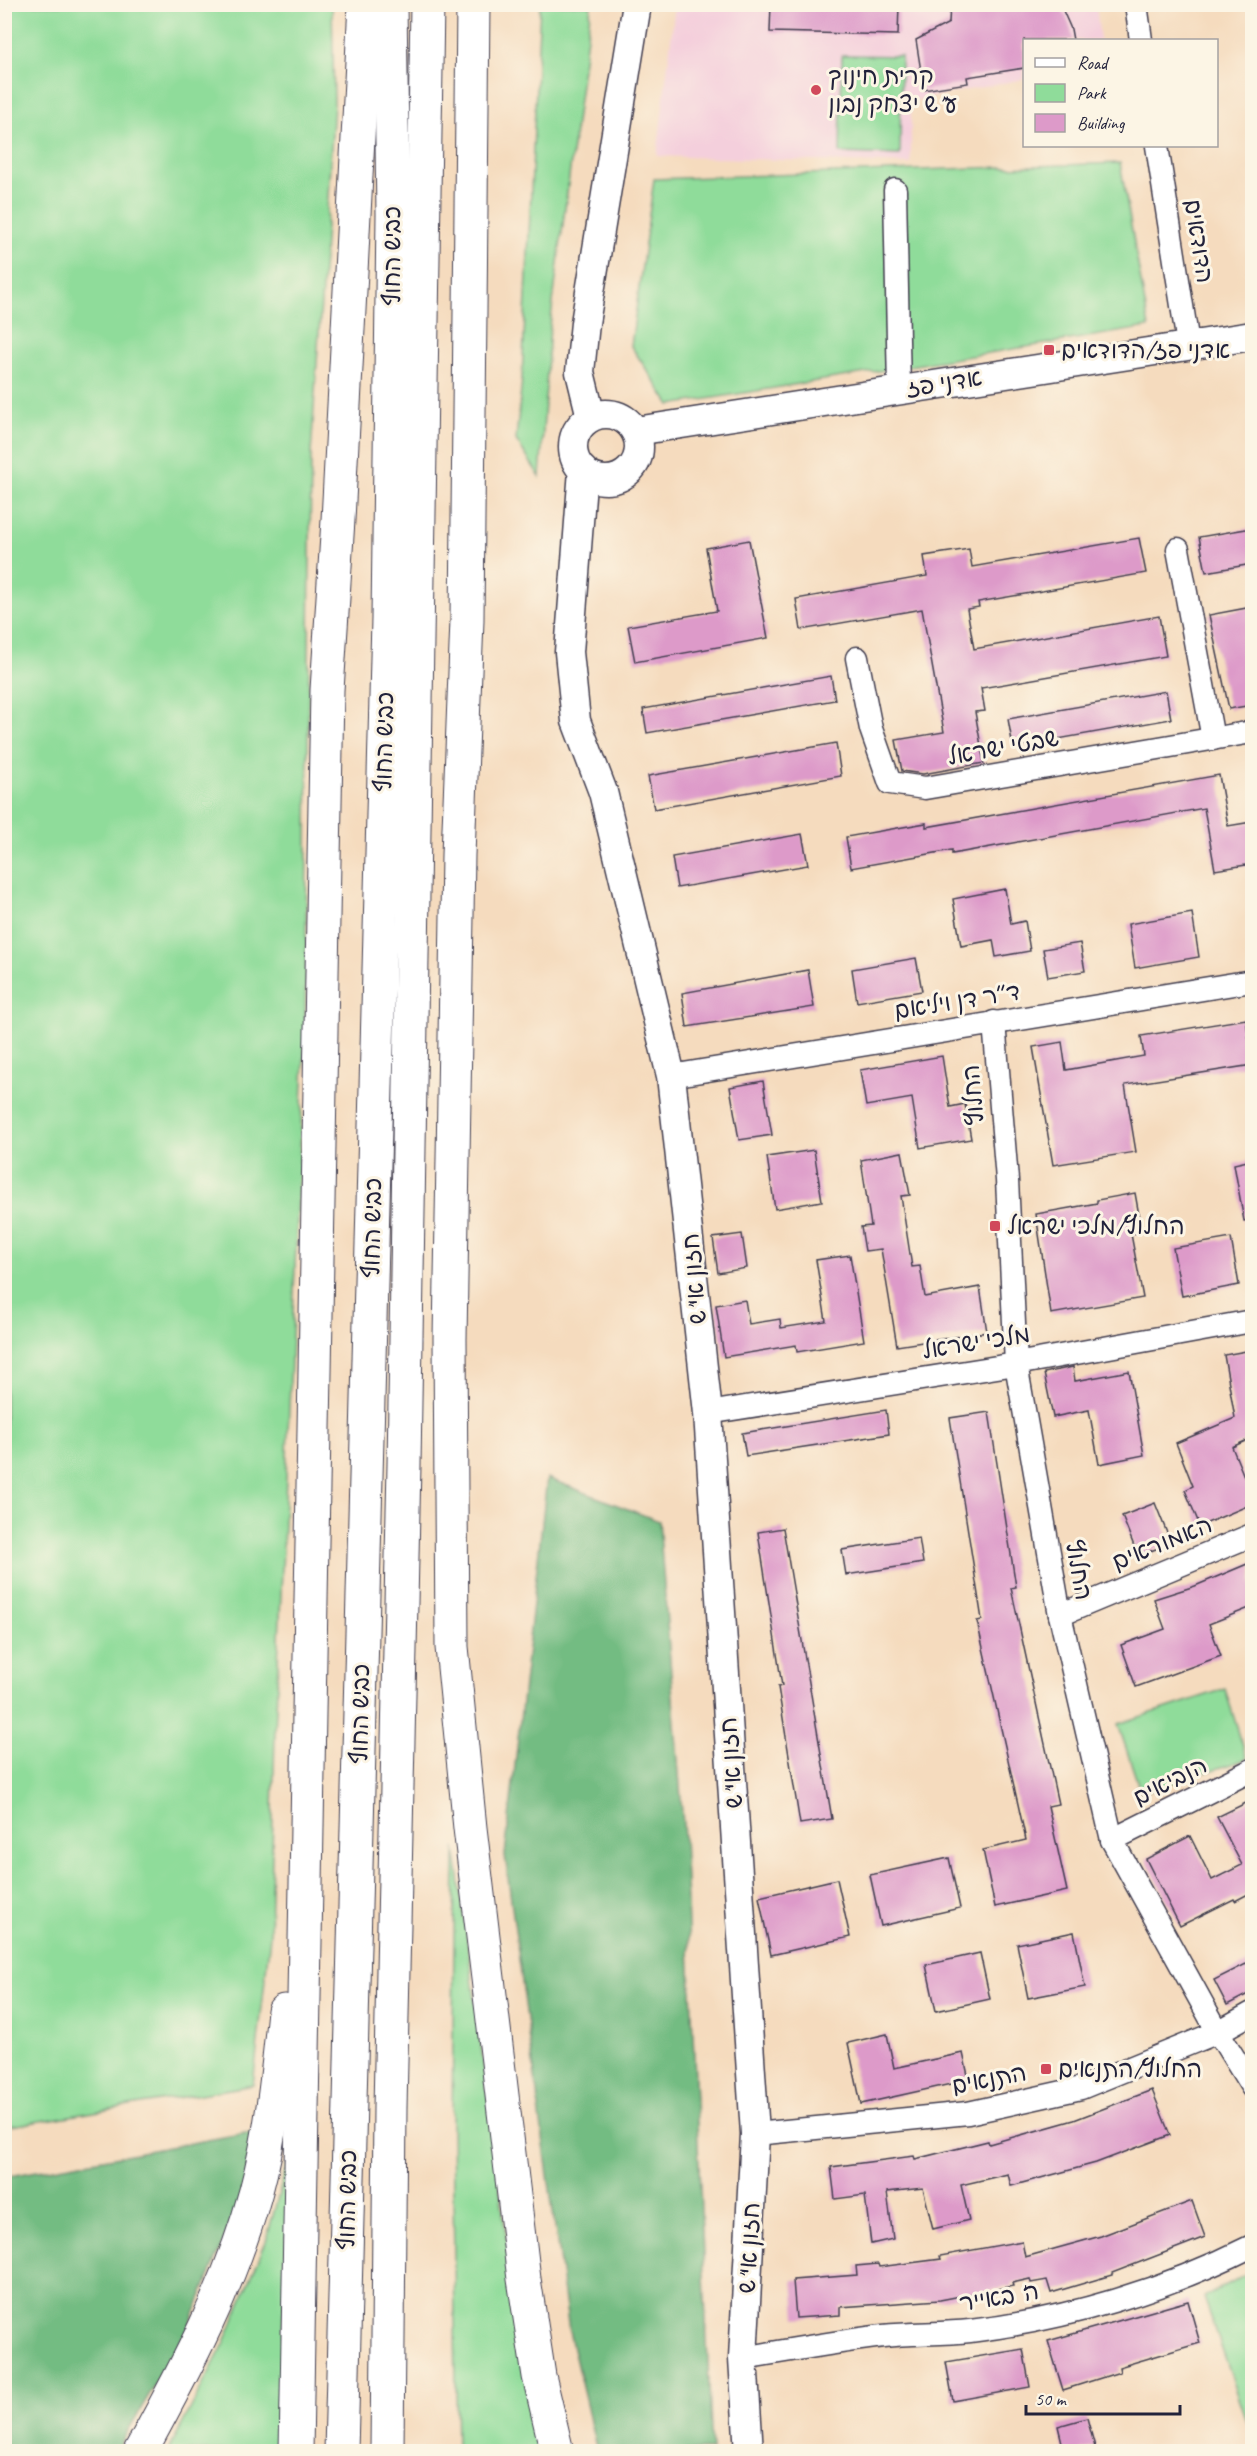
<svg xmlns="http://www.w3.org/2000/svg" width="1257" height="2456" font-family="Caveat,'Playpen Sans Hebrew',sans-serif">
<style>
.built{fill:#f4cfdc}
.green{fill:#8fdc9a;stroke:#587f6a;stroke-width:1.5}
.forest{fill:#73bc82;stroke:#4a6f5e;stroke-width:1.5}
.building{fill:#dd9ac9}
.lines{fill:none;stroke-linecap:round;stroke-linejoin:round}
.minor-casing{stroke:#423e4f;stroke-width:25}
.tertiary-casing{stroke:#423e4f;stroke-width:31}
.motorway-casing{stroke:#423e4f;stroke-width:35}
.minor{stroke:#fff;stroke-width:22}
.tertiary{stroke:#fff;stroke-width:28}
.motorway{stroke:#fff;stroke-width:33}
.poi-dot{fill:#d1495b;stroke:#fcf5e5;stroke-width:2}
.labels{text-anchor:middle;stroke-width:6;stroke-linejoin:round;paint-order:stroke}
.poi-label{font-size:24px;fill:#22223b;stroke:#fcf5e5;text-anchor:start}
.street-label{font-size:24px;fill:#22223b;stroke:#fcf5e5}
</style>
<rect width="100%" height="100%" fill="#fcf5e5"/>
<filter id="ink" filterUnits="userSpaceOnUse"><feTurbulence type="fractalNoise" baseFrequency=".0167" numOctaves="2"/><feDisplacementMap in="SourceGraphic" scale="12" xChannelSelector="R" yChannelSelector="G"/><feConvolveMatrix kernelMatrix="1 2 1 2 8 2 1 2 1" color-interpolation-filters="sRGB"/></filter>
<filter id="wash" filterUnits="userSpaceOnUse"><feTurbulence type="fractalNoise" baseFrequency=".008" numOctaves="4" result="noise"/><feDisplacementMap in="SourceGraphic" scale="24" xChannelSelector="R" yChannelSelector="G"/><feGaussianBlur stdDeviation="1.35" result="paint"/><feColorMatrix in="noise" values="0 0 0 0 0 0 0 0 0 0 0 0 0 0 0 0 0 1.4 0 .05"/><feComposite in="paint" operator="in"/></filter>
<g filter="url(#wash)">
<rect width="100%" height="100%" fill="#f5dbbe"/>
<!-- built -->
<polygon class="built" points="675,5 1096,5 1100,40 1024,40 1024,79 911,101 911,164 657,156"/>
<!-- green -->
<g class="green">
<polygon points="5,5 332,5 334,104 311,454 305,1035 275,1733 270,1936 253,2085 5,2127"/>
<polygon points="540,5 591,5 550,326 540,477 516,440 522,379"/>
<polygon points="842,55 901,56 900,155 840,153"/>
<polygon points="1120,163 1149,327 670,405 631,346 654,179"/>
<polygon points="1225,1689 1247,1759 1141,1793 1118,1724"/>
<polygon points="455,1848 520,2342 545,2451 457,2451 452,2127"/>
<polygon points="290,2153 278,2451 168,2452 225,2342 266,2241"/>
<polygon points="1252,2271 1252,2436 1204,2297"/>
</g>
<!-- forest -->
<g class="forest">
<polygon points="547,1478 659,1521 684,1837 712,2451 597,2451 569,2331 505,1855"/>
<polygon points="257,2131 242,2196 188,2329 116,2451 5,2452 5,2177"/>
</g>
<g id="blocks">
<!-- building -->
<g class="building">
<polygon points="771,4 899,4 898,35 770,32"/>
<polygon points="950,4 1060,4 1071,29 1073,40 1024,40 1024,68 967,77 968,83 924,90 916,40 949,23"/>
<polygon points="1252,528 1252,564 1206,572 1199,537"/>
<polygon points="1139,538 1146,573 978,602 979,607 967,609 974,649 1159,616 1166,656 981,688 985,711 975,712 984,763 923,774 902,771 896,740 944,732 922,609 801,630 796,599 927,576 924,556 969,549 972,567"/>
<polygon points="749,540 768,638 635,662 628,626 717,611 706,548"/>
<polygon points="1252,607 1252,705 1229,709 1209,615"/>
<polygon points="831,676 835,700 647,733 643,709"/>
<polygon points="1166,691 1171,719 1013,747 1008,719"/>
<polygon points="836,743 841,776 654,809 648,776"/>
<polygon points="1219,775 1228,826 1252,822 1252,864 1215,870 1204,808 952,854 952,850 851,868 846,837 926,823 926,827"/>
<polygon points="802,834 808,865 677,888 672,857"/>
<polygon points="1005,889 1011,924 1025,921 1030,951 996,957 993,940 961,946 953,899"/>
<polygon points="1192,913 1199,957 1135,968 1128,924"/>
<polygon points="1080,943 1085,971 1048,977 1043,949"/>
<polygon points="916,958 922,991 857,1002 852,969"/>
<polygon points="808,970 814,1007 687,1027 682,993"/>
<polygon points="1246,1019 1252,1065 1125,1085 1136,1152 1053,1165 1033,1047 1062,1042 1066,1070 1144,1056 1141,1036"/>
<polygon points="942,1056 950,1107 965,1104 971,1139 920,1148 912,1098 866,1106 860,1070"/>
<polygon points="763,1081 772,1135 739,1140 730,1087"/>
<polygon points="814,1150 822,1201 775,1209 767,1157"/>
<polygon points="902,1152 910,1195 901,1196 912,1267 920,1266 925,1297 980,1287 987,1332 897,1346 881,1249 865,1251 861,1227 871,1226 861,1160"/>
<polygon points="1252,1160 1252,1220 1244,1221 1234,1164"/>
<polygon points="1135,1193 1142,1232 1131,1234 1143,1298 1051,1314 1036,1214 1097,1203 1097,1200"/>
<polygon points="742,1234 747,1268 718,1273 713,1238"/>
<polygon points="1231,1238 1239,1285 1182,1296 1173,1248"/>
<polygon points="850,1255 864,1341 797,1352 796,1345 724,1357 716,1305 745,1300 749,1324 780,1319 781,1328 826,1321 816,1260"/>
<polygon points="1252,1350 1252,1438 1232,1447 1252,1496 1252,1504 1200,1526 1185,1490 1193,1486 1176,1443 1235,1418 1224,1355"/>
<polygon points="1073,1367 1075,1381 1129,1371 1144,1455 1099,1464 1089,1410 1053,1417 1044,1373"/>
<polygon points="886,1410 889,1434 746,1456 742,1433"/>
<polygon points="989,1412 1016,1587 1011,1588 1058,1804 1048,1806 1067,1891 995,1907 983,1850 1026,1840 977,1621 982,1620 950,1418"/>
<polygon points="1155,1503 1171,1543 1138,1556 1122,1516"/>
<polygon points="783,1528 832,1819 800,1824 778,1687 782,1686 758,1532"/>
<polygon points="919,1538 923,1563 846,1575 842,1550"/>
<polygon points="1252,1562 1252,1607 1209,1624 1221,1656 1136,1687 1121,1645 1165,1629 1154,1599 1195,1586"/>
<polygon points="1252,1800 1252,1892 1235,1901 1234,1899 1180,1926 1146,1859 1190,1836 1212,1880 1242,1865 1217,1817"/>
<polygon points="949,1858 960,1908 881,1926 870,1875"/>
<polygon points="837,1879 850,1937 771,1955 759,1897"/>
<polygon points="1074,1932 1085,1987 1028,1998 1017,1944"/>
<polygon points="980,1953 990,1999 936,2011 926,1965"/>
<polygon points="1252,1961 1252,1992 1227,2005 1214,1980"/>
<polygon points="887,2034 894,2068 963,2053 969,2080 861,2104 848,2043"/>
<polygon points="1152,2090 1170,2135 1096,2163 1011,2186 1008,2174 961,2185 969,2220 933,2229 923,2188 887,2192 893,2239 871,2244 865,2195 835,2199 831,2167 914,2156 915,2159 988,2141 989,2144 1074,2120"/>
<polygon points="1192,2201 1205,2237 1112,2273 1112,2275 1051,2293 1047,2280 1031,2283 1030,2279 1012,2283 1013,2286 940,2300 840,2307 840,2315 796,2318 793,2280 857,2275 856,2266 878,2264 879,2267 941,2259 940,2256 1022,2241 1025,2257 1101,2236"/>
<polygon points="1188,2301 1200,2343 1119,2367 1120,2372 1063,2390 1048,2341"/>
<polygon points="1023,2349 1030,2387 953,2401 946,2362"/>
<polygon points="1087,2418 1095,2447 1077,2451 1064,2451 1058,2426"/>
</g>
</g>
</g>
<g filter="url(#ink)">
<use href="#blocks" fill-opacity="0" stroke="#423e4f" stroke-width="1.5"/>
<g class="lines">
<defs>
<g id="minor">
<polyline points="1136,4 1141,40"/>
<polyline points="1157,146 1188,344"/>
<polyline points="895,190 899,390"/>
<polyline points="1178,549 1213,739"/>
<polyline points="857,658 871,729 890,783 925,788 1252,732"/>
<polyline points="994,1022 1007,1180 1016,1364 1060,1615 1112,1840 1218,2032 1252,2087"/>
<polyline points="671,1076 1252,981"/>
<polyline points="708,1413 1016,1364 1252,1321"/>
<polyline points="1060,1615 1252,1535"/>
<polyline points="1112,1840 1252,1770"/>
<polyline points="755,2134 968,2113 1081,2088 1218,2032 1252,2013"/>
<path d="M743 2358C790 2350 836 2342 883 2336 912 2333 941 2334 970 2331 1065 2320 1167 2289 1252 2246"/>
</g>
<g id="tertiary">
<circle cx="606" cy="447" r="33"/>
<polyline points="591,417 580,372 585,323 637,4"/>
<polyline points="636,431 1252,336"/>
<polyline points="583,470 569,652 576,721 603,792 671,1076 708,1413 755,2134 743,2358 749,2452"/>
</g>
<g id="motorway">
<polyline points="473,4 467,620 458,855 450,1339 452,1647 470,1828 524,2279 539,2376 557,2452"/>
<path d="M140 2452C186 2368 231 2284 256 2191 272 2132 278 2071 284 2011"/>
<polyline points="296,2452 327,690 338,520 365,4"/>
<polyline points="341,2452 388,619 393,214 390,4"/>
<polyline points="387,2452 390,2108 404,1465 427,4"/>
</g>
</defs>
<!-- minor casing -->
<use href="#minor" class="minor-casing"/>
<!-- tertiary casing -->
<use href="#tertiary" class="tertiary-casing"/>
<!-- motorway casing -->
<use href="#motorway" class="motorway-casing"/>
<!-- minor -->
<use href="#minor" class="minor"/>
<!-- tertiary -->
<use href="#tertiary" class="tertiary"/>
<!-- motorway -->
<use href="#motorway" class="motorway"/>
</g>
</g>
<!-- markers -->
<g class="poi-dot">
<circle cx="816" cy="90" r="6"/>
<rect x="1043" y="344" width="12" height="12" rx="3"/>
<rect x="989" y="1220" width="12" height="12" rx="3"/>
<rect x="1040" y="2063" width="12" height="12" rx="3"/>
</g>
<g class="labels">
<!-- poi labels -->
<g class="poi-label">
<text x="828" y="84">קרית חינוך<tspan x="828" dy="28">ע"ש יצחק נבון</tspan></text>
<text x="1061" y="358">אדני פז/הדודאים</text>
<text x="1007" y="1234">החלוץ/מלכי ישראל</text>
<text x="1058" y="2077">החלוץ/התנאים</text>
</g>
<!-- street labels -->
<g class="street-label">
<text transform="translate(1199 241) rotate(81)" y="8">הדודאים</text>
<text transform="translate(392 256) rotate(-90)" y="8">כביש החוף</text>
<text transform="translate(944 383) rotate(-9)" y="8">אדני פז</text>
<text transform="translate(384 742) rotate(-89)" y="8">כביש החוף</text>
<text transform="translate(1003 747) rotate(-10)" y="8">שבטי ישראל</text>
<text transform="translate(957 1001) rotate(-9)" y="8">ד״ר דן ויליאם</text>
<text transform="translate(973 1095) rotate(-95)" y="8">החלוץ</text>
<text transform="translate(372 1228) rotate(-89)" y="8">כביש החוף</text>
<text transform="translate(694 1279) rotate(-95)" y="8">חזון אי"ש</text>
<text transform="translate(976 1342) rotate(-9)" y="8">מלכי ישראל</text>
<text transform="translate(1162 1543) rotate(-22)" y="8">האמוראים</text>
<text transform="translate(1079 1570) rotate(80)" y="8">החלוץ</text>
<text transform="translate(360 1714) rotate(-89)" y="8">כביש החוף</text>
<text transform="translate(731 1763) rotate(-94)" y="8">חזון אי"ש</text>
<text transform="translate(1170 1781) rotate(-27)" y="8">הנביאים</text>
<text transform="translate(989 2079) rotate(-11)" y="8">התנאים</text>
<text transform="translate(347 2200) rotate(-89)" y="8">כביש החוף</text>
<text transform="translate(749 2248) rotate(-87)" y="8">חזון אי"ש</text>
<text transform="translate(999 2297) rotate(-9)" y="8">ה' באייר</text>
</g>
</g>
<!-- margin -->
<rect width="1257" height="2456" fill="none" stroke="#fcf5e5" stroke-width="24"/>
<!-- legend -->
<rect x="1023" y="39" width="195" height="108" fill="#fcf5e5" stroke="#a5a1a1" stroke-width="1.5"/>
<rect x="1035" y="58" width="30" height="9" fill="#ffffff" stroke="#a5a1a1" stroke-width="1.5"/>
<text x="1077" y="69" font-size="18" fill="#22223b">Road</text>
<rect x="1035" y="84" width="30" height="18" fill="#8fdc9a" stroke="#a5a1a1" stroke-width="1.5"/>
<text x="1077" y="99" font-size="18" fill="#22223b">Park</text>
<rect x="1035" y="114" width="30" height="18" fill="#dd9ac9" stroke="#a5a1a1" stroke-width="1.5"/>
<text x="1077" y="129" font-size="18" fill="#22223b">Building</text>
<!-- scale -->
<path d="M1026 2405v9h154v-9" fill="none" stroke="#22223b" stroke-width="3"/>
<text x="1035" y="2405" font-size="18" fill="#22223b" stroke="#fcf5e5" stroke-width="4.5" paint-order="stroke">50 m</text>
</svg>
